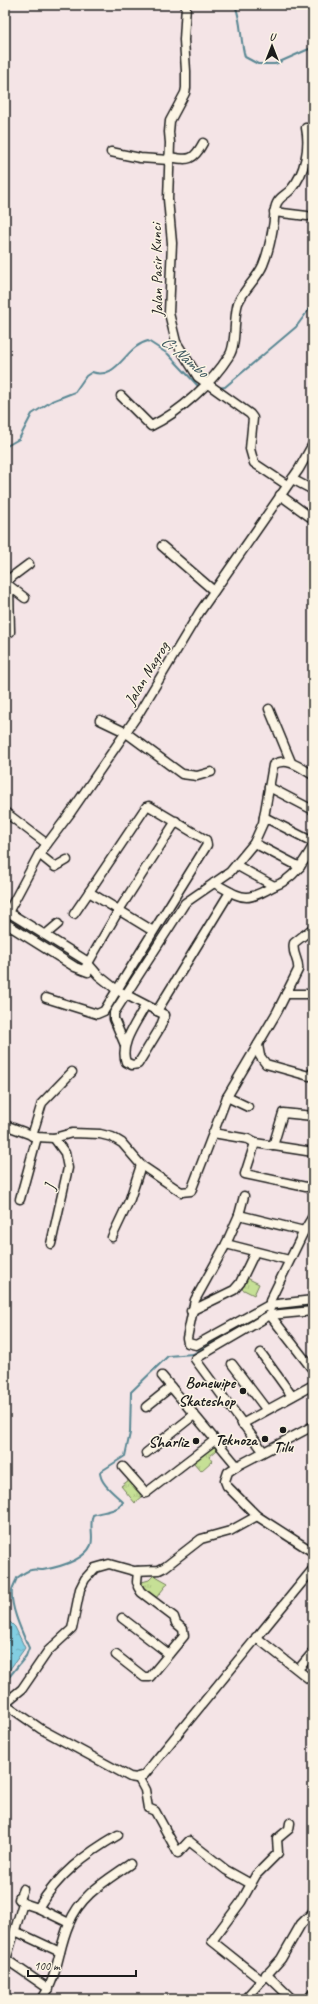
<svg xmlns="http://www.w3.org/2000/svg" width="318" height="2004" font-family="Caveat,sans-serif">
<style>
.grass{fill:url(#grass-tufts);stroke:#717e59}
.water{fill:url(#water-ripples);stroke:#598793}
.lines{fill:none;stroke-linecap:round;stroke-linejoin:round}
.stream{stroke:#598793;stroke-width:2}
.street-casing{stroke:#1c1c1c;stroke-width:11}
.street{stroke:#fcf5e5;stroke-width:8}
.poi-dot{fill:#1c1c1c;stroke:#fcf5e5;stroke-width:1.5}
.labels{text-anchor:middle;stroke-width:3;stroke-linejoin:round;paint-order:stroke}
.street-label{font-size:16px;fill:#1c1c1c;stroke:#fcf5e5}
.poi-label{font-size:16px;font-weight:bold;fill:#1c1c1c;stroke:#fcf5e5;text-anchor:end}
.water-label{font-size:17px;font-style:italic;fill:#405a61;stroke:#fcf5e5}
</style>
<defs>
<pattern id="grass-tufts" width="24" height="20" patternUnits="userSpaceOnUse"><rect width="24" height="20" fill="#c6e096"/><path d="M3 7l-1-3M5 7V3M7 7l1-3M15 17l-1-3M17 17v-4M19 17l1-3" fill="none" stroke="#aac081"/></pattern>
<pattern id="water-ripples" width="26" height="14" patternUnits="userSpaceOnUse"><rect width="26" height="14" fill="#82cee2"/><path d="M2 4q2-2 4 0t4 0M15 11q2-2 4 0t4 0" fill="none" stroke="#70b0c1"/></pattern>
</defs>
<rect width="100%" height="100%" fill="#f4e4e6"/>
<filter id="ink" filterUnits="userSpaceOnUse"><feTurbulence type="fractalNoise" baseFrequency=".025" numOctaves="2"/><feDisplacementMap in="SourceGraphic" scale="8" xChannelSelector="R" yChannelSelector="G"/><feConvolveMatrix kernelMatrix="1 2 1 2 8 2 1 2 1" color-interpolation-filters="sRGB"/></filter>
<g filter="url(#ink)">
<!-- grass -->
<g class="grass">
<polygon points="247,1278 259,1284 254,1295 242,1289"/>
<polygon points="213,1445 217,1450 209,1457 212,1461 201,1471 193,1462"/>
<polygon points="129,1480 143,1496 135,1503 121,1486"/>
<path d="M154 1575 168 1583 156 1598C150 1594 143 1591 142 1582L149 1580Z"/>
</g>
<!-- water -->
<polygon class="water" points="9,1621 15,1627 25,1648 5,1676 5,1622"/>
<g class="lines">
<!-- stream -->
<g class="stream">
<path d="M235 5C242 22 240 40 245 57L258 64H275L309 49 313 51"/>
<polyline points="217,388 225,387 296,327 313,304"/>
<path d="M5 447 19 439 32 414 52 401 75 392 86 376 92 372C118 381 125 346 148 341L168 354 199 387"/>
<path d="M5 1682 26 1656 29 1648C22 1632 10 1607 12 1590 13 1586 16 1581 17 1578 21 1575 26 1571 31 1570 34 1569 39 1570 43 1570 59 1567 84 1561 91 1545 94 1537 89 1525 93 1515 102 1511 118 1512 123 1502 115 1494 100 1484 100 1472L125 1456 130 1433 131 1392 168 1356 193 1354 266 1312 274 1309 313 1305"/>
</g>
<defs>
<g id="street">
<polyline points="186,5 184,40 186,71 186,88 185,93 170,121 169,132 170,143 168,199 172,243 169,313 176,342 198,377 250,414 253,418 250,449 254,463 287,485"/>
<polyline points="111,152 140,158 169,160"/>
<path d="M169 157C188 160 193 162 203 143"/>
<polyline points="274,212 307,216"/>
<path d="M121 396 151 426C180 412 212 383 229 356 237 345 233 318 238 303 244 289 257 279 263 265 268 253 271 239 273 227 275 219 273 210 277 203 280 196 288 194 292 188 305 173 310 147 306 128"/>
<polyline points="292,479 313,490"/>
<polyline points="280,495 313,519"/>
<polyline points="162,546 214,591"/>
<polyline points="5,582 29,564"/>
<polyline points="7,584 25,598"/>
<polyline points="9,586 10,632"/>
<polyline points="269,709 291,762"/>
<polyline points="100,720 125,732 182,774 197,776 211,772"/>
<polyline points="269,787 313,810"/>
<polyline points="5,812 47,844"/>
<polyline points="264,817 313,842"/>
<polyline points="254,843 300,867"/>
<polyline points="39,854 55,867 67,860"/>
<path d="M236 865 274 886C293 880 304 862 313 846"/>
<path d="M214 883C244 899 244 903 274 886"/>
<path d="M8 912 85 960 98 975 117 990 165 1015 160 1028 138 1064 132 1065 126 1062C119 1044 137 1022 145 1006"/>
<polyline points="74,914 89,892"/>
<polyline points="5,918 38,856 71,812 139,713 199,613 299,469 313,444"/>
<polyline points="5,923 75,967 88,972"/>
<polyline points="45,935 58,924"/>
<polyline points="84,970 119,910 176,821"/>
<polyline points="286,994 313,994"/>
<polyline points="46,998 97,1014 104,1011 117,990 207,845 206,840 149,806 146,807 89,892 153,931"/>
<polyline points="157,1011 230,892"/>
<path d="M125 1045 114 1019V1013L185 903 230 872 254 843 263 823 273 765C287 756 301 768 313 775"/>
<polyline points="258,1045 260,1056 266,1064 309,1076 313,1072"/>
<polyline points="227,1097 248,1107"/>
<path d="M5 1125 37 1137 54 1138 72 1133 100 1134 112 1137 122 1143 141 1165 181 1192 191 1191 227 1097 277 1012 298 970C300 961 291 953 294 943L313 928"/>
<polyline points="213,1133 248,1139 255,1143 313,1152"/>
<polyline points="32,1136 42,1103 72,1072"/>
<polyline points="255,1143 245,1174 306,1187"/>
<polyline points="273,1146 283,1113 313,1116"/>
<polyline points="244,1196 239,1215 226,1244 195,1300 187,1338 188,1343 196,1345 269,1305 313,1300"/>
<polyline points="20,1199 37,1137"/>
<polyline points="239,1215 304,1231"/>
<polyline points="112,1237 130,1199 141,1165"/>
<polyline points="51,1244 68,1168 65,1153 54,1138"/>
<polyline points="226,1244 289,1260"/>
<polyline points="270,1308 270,1301 304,1231 313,1216"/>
<polyline points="191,1311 234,1290 240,1283 255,1252"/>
<polyline points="270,1315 313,1370"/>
<polyline points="261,1353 292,1396"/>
<polyline points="232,1364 266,1409"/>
<polyline points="162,1376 237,1466"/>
<polyline points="146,1407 171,1387"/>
<polyline points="242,1424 313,1385"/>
<polyline points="313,1426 237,1466 228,1472 225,1481 227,1486 257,1516 313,1552"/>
<polyline points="263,1451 195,1359 270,1315 313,1311"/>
<polyline points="146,1453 194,1415"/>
<polyline points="123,1467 146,1493 215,1440"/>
<polyline points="137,1582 138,1571"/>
<polyline points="122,1618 169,1654"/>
<polyline points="256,1637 313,1682"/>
<polyline points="116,1655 144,1677 150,1677 184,1636 183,1629 176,1623 174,1617 141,1592 138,1587"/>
<polyline points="302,1665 313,1652"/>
<polyline points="5,1703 22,1689 48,1651 72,1629 80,1589 85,1579 95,1568 109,1564 134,1571 159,1570 165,1567 201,1539 230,1531 257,1516"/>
<polyline points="5,1704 41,1729 130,1777 136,1778 144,1775 313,1569"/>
<polyline points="138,1777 145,1790 148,1808 155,1811 178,1853 189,1841 226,1870 251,1884"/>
<polyline points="23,1903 19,1899 23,1889"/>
<path d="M69 1923 38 1908C58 1875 85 1854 118 1835"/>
<polyline points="15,1931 60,1952"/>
<polyline points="7,1960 49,1989"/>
<polyline points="5,1963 23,1903 38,1908"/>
<polyline points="266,1974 292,1999"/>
<polyline points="261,1980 212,1941 241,1902 256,1875 278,1853 277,1839 289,1829 290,1823"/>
<path d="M42 1999C58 1977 58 1949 69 1924 80 1895 106 1881 130 1864"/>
<polyline points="245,1999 281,1959 301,1924 313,1912"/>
<polyline points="308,1999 313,1993"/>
</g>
</defs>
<!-- street casing -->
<use href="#street" class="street-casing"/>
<!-- street -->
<use href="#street" class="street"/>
</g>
</g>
<!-- markers -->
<g class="poi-dot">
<circle cx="243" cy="1391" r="4"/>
<circle cx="283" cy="1430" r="4"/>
<circle cx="265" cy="1439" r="4"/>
<circle cx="196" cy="1441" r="4"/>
</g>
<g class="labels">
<!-- street labels -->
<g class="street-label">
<text transform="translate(156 270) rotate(-91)" y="6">Jalan Pasir Kunci</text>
<text transform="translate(146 673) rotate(-59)" y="6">Jalan Nagrog</text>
<text transform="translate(49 1187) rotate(-78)" y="6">J</text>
</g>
<!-- poi labels -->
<g class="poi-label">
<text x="235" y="1388">Bonewipe<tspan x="235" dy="18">Skateshop</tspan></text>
<text x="257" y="1445">Teknoza</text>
<text x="188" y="1447">Sharliz</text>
<text x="283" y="1452" text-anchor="middle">Tilu</text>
</g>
<!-- water labels -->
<g class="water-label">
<text transform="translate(185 356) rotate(40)" y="6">Ci Nambo</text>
</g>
</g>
<!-- margin -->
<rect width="318" height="2004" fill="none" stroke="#fcf5e5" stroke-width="20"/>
<rect x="10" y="10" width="298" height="1984" fill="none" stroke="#1c1c1c" stroke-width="1.5" filter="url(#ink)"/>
<!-- north arrow -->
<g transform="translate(272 46)" stroke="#fcf5e5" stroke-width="3" paint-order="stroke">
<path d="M0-3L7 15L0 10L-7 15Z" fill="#1c1c1c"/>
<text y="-6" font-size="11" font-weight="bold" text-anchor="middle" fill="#1c1c1c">U</text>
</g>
<!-- scale -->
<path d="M28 1970v6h108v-6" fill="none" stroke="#1c1c1c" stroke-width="2"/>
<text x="34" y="1970" font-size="12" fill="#1c1c1c" stroke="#fcf5e5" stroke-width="3" paint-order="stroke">100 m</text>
</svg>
